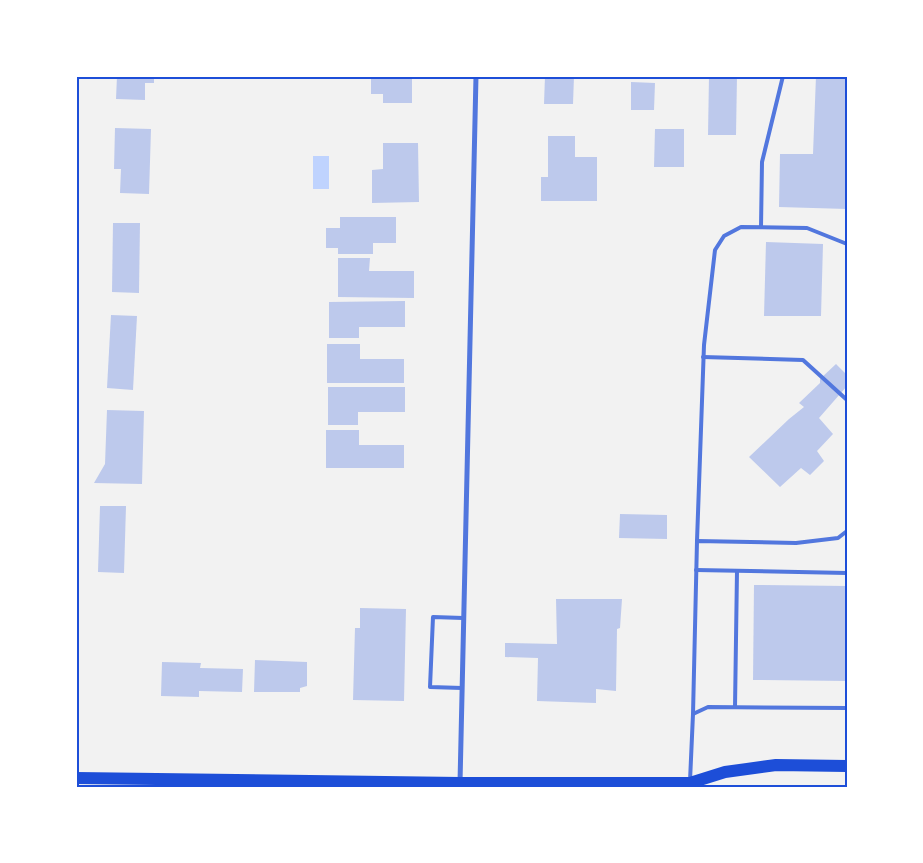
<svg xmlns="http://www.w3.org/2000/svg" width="923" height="863" font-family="Raleway,sans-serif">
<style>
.water{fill:#bfd3fe}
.building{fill:#bdc9ec}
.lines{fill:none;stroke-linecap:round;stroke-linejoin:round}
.service{stroke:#5277de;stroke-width:4}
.minor{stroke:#5277de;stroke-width:5}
.primary{stroke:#1d4ed8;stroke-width:12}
.neatline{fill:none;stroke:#1d4ed8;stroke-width:2}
</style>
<rect width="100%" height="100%" fill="#f2f2f2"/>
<!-- water -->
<rect class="water" x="313" y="156" width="16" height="33"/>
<!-- building -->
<g class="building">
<polygon points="117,76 154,76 154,83 145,83 145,100 116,99"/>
<polygon points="383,76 412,76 412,103 383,103 383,94 371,94 371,79 383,79"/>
<polygon points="545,76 574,76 573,104 544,104"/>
<polygon points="709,76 737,76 736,135 708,135"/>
<polygon points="816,76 847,76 847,209 779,207 780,154 813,154"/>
<polygon points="631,82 655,83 654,110 631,110"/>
<polygon points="115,128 151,129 149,194 120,193 121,169 114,169"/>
<polygon points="655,129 684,129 684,167 654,167"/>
<polygon points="548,136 575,136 575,157 597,157 597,201 541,201 541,177 548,177"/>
<polygon points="383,143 418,143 419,202 372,203 372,170 383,169"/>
<polygon points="340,217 396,217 396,243 373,243 373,254 338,254 338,248 326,248 326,228 340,228"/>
<polygon points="113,223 140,223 139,293 112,292"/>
<polygon points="766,242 823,244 821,316 764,316"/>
<polygon points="338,258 370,258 369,271 414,271 414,298 338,297"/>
<polygon points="405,301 405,327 359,327 359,338 329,338 329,302"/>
<polygon points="111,315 137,316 133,390 107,388"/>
<polygon points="327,344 360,344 360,359 404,359 404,383 327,383"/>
<polygon points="836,364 847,375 847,386 819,418 833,434 817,451 824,461 810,475 801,468 780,487 749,457 789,419 804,407 799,403 820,383 820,379"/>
<polygon points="328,387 405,387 405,412 358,412 358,425 328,425"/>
<polygon points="107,410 144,411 142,484 94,483 105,464"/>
<polygon points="326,430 359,430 359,445 404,445 404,468 326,468"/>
<polygon points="100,506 126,506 124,573 98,572"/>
<polygon points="620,514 667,515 667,539 619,538"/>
<polygon points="754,585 847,586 847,681 753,680"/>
<polygon points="556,599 622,599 620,628 617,629 616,691 596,689 596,703 537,701 538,658 505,657 505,643 557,644"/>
<polygon points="360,608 406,609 404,701 353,700 355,628 360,628"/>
<polygon points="255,660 307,662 307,686 300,688 300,692 254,692"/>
<polygon points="162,662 201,663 200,668 243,669 242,692 199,691 199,697 161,696"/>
</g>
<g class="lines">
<!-- service -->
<g class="service">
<polyline points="761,227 762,162 783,76"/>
<polyline points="703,357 803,360 847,400"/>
<polyline points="697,541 704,345 715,250 724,236 741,227 807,228 847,244"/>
<polyline points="696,570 847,573"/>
<polyline points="462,688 430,687 433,617 463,618"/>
<polyline points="735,707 737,571"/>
<polyline points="693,714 697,541 796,543 838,538 847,531"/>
<polyline points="690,781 693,714 708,707 847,708"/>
</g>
<!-- minor -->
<polyline class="minor" points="460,783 476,76"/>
<!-- primary -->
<polyline class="primary" points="76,778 460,783 690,783 725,772 776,765 847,766"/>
</g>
<!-- border -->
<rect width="923" height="863" fill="none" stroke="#ffffff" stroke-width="155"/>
<rect x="78" y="78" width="768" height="708" class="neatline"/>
</svg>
